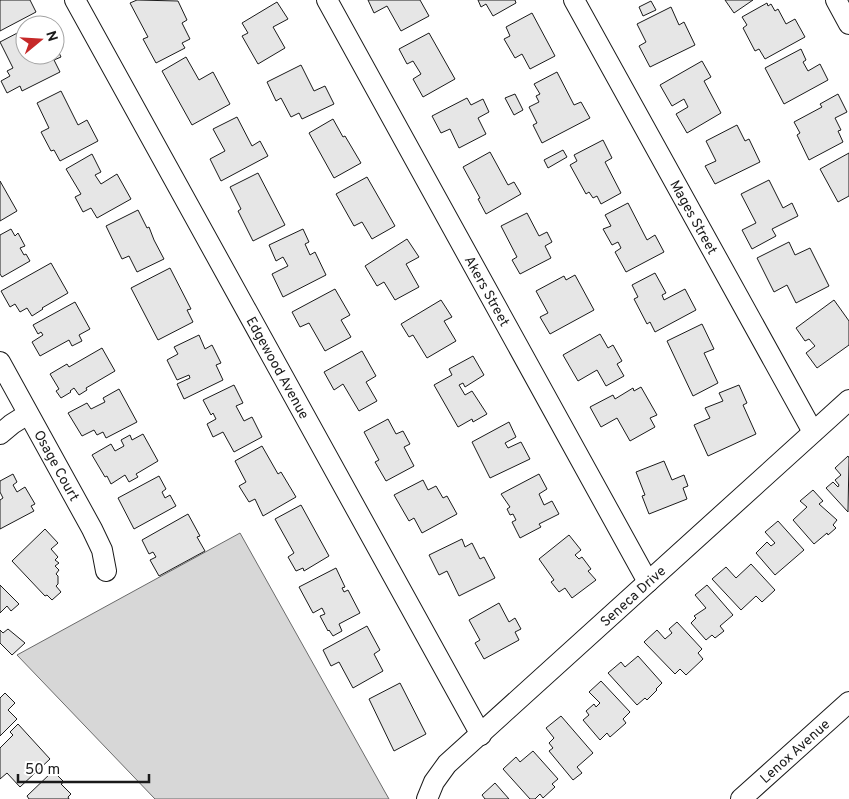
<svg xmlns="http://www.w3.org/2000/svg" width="849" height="799" font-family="Overpass,sans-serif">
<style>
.water{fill:#d7d7d7;stroke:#6a6a6a}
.building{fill:#e6e6e6;stroke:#1a1a1a}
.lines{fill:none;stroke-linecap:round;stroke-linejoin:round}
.minor-casing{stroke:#1a1a1a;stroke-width:22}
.minor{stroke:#fff;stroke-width:20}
.labels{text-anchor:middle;stroke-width:4;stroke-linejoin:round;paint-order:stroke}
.street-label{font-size:14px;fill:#1a1a1a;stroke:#fff}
</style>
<rect width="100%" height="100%" fill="#fff"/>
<!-- water -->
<polygon class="water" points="240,533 385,792 389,799 155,799 17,655"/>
<!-- building -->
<g class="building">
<polygon points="0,0 30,0 36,12 0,31"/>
<polygon points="137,0 178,1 187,20 182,23 190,39 182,43 185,48 156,63 143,39 148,37 130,3"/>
<polygon points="368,0 420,0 429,16 401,31 387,6 374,13"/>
<polygon points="478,0 515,0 516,3 493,16 486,4 481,7"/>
<polygon points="725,0 753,0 734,13"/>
<polygon points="651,1 656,10 643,16 639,7"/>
<polygon points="277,2 288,19 273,27 285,48 258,64 242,36 248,33 242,23"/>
<polygon points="767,3 768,6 771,4 775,11 778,9 786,24 795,19 805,37 765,59 759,49 755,51 743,28 747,25 742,17"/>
<polygon points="671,7 679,25 684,22 695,45 650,67 639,46 646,42 637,24"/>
<polygon points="532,13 555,56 530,69 522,54 515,58 504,39 510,36 506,27"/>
<polygon points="25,29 25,55 55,55 55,44 61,57 54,60 60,72 22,91 20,86 7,93 1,81 10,76 7,71 13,68 0,42"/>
<polygon points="429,33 455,79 423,97 413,79 421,74 413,61 407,64 399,49"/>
<polygon points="801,49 806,60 803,62 808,71 820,64 828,80 784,104 765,68"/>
<polygon points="186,57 199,80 213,72 230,104 192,125 162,71"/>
<polygon points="702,61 711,77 704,81 721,113 687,133 676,114 688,107 684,99 672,106 660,85"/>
<polygon points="301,65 314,91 325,86 334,104 302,119 299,113 291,117 281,98 276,101 267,82"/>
<polygon points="557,72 574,105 581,102 590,118 542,143 533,125 537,123 529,107 539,102 536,96 540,94 534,84"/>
<polygon points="61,91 78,125 87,120 98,141 60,161 54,150 51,151 41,132 49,128 37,103"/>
<polygon points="515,94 523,110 514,115 505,98"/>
<polygon points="838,94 847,112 835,118 841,130 838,131 843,142 809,160 797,135 800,133 794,122 822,107 820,104"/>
<polygon points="467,98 471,105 483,99 489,112 478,118 486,134 459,148 450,129 441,133 432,116"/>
<polygon points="237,117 252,146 260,141 268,156 221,181 210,159 225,151 213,129"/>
<polygon points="333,119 343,137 345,136 361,163 334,178 309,133"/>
<polygon points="737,125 745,141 749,139 760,162 715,184 705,166 716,161 706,141"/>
<polygon points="603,140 612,158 605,162 621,193 601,204 597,196 593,198 589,192 586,194 570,165 577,161 574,155"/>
<polygon points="563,150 567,157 548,168 544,160"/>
<polygon points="490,152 508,185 514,182 521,194 486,214 478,199 480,198 463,167"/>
<polygon points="849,153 849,196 838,202 820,169"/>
<polygon points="92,154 101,172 95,175 101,184 117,174 131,199 97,218 91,208 83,212 75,197 81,194 66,169"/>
<polygon points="258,173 285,225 253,241 238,211 241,209 230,187"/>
<polygon points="367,177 395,226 372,239 362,222 354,226 336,194"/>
<polygon points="769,180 783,208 792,203 798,216 772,229 776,236 752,249 742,230 756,223 741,194"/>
<polygon points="0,181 17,211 0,221"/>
<polygon points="628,203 647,240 655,235 664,252 626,272 615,252 621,248 618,242 612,245 603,229 611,226 605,215"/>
<polygon points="138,210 147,228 149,227 154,240 164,259 137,272 129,256 122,259 106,226"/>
<polygon points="527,213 539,236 547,232 552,242 545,246 551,258 520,274 512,260 517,257 501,226"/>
<polygon points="11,229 15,236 18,233 25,246 20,248 24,255 26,254 30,261 2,277 0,274 0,235"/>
<polygon points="303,229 309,242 305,244 310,255 315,252 326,275 283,297 272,274 288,266 283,257 276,261 269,245"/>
<polygon points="407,239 419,257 406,264 419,287 395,300 384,282 377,286 365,266"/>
<polygon points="789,242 795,255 810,248 829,286 796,303 787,285 774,292 757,258"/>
<polygon points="51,263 68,293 42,308 43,309 32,316 27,308 20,312 15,304 10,307 1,291"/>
<polygon points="170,268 191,309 187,310 193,322 158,340 131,288"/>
<polygon points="655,273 666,293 662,295 664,300 685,289 696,310 655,332 650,322 647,324 634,299 638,297 632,285"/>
<polygon points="575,275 594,310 550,334 540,317 548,313 536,291 564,276 566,280"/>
<polygon points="335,289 350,315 341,320 351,337 325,351 309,323 300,327 292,312"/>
<polygon points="441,300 452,317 444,321 456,341 427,358 413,335 409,337 401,324"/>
<polygon points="834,300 849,321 849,345 817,368 806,353 815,346 809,339 805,341 796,328"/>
<polygon points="75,302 90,329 79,335 82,341 72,346 69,340 40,356 32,342 43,335 41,332 38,334 33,325"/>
<polygon points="702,324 714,349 704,353 718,383 693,396 667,341"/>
<polygon points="600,334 608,348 613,345 622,361 617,364 624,376 606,386 597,370 578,381 563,355"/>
<polygon points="199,335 205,349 212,345 221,363 216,365 223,380 184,399 177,384 190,378 189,375 177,380 167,360 178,354 174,347"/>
<polygon points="102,348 115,371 86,388 87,390 79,395 74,388 70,391 71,392 61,398 56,391 59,389 50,374 67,364 69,367"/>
<polygon points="362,351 376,376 366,382 377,401 359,411 343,384 334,390 324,372"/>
<polygon points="473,356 484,375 465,387 463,383 459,385 465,395 472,391 487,414 473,422 472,419 458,427 434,385 452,375 449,369"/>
<polygon points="234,385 243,403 236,406 244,421 252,417 262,437 234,452 223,432 213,437 207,424 216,419 213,413 211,415 203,400"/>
<polygon points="739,385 747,403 743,405 756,434 708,456 694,425 710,418 705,408 723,401 719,393"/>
<polygon points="641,387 657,415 650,418 655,427 630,441 617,418 601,427 590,407 613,395 615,399 633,388 634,391"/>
<polygon points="119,389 137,422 106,438 103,432 97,435 94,430 82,436 68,413 87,403 91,409 105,402 103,398"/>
<polygon points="388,419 396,434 403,431 410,444 404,447 414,466 386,481 375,462 379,460 364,432"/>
<polygon points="509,422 516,437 505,443 508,448 521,442 530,459 490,478 472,442"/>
<polygon points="143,434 158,461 136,474 138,477 129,482 125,475 111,484 107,476 105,477 92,455 111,444 115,451 124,446 121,440 130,435 132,440"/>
<polygon points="262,446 278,474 281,472 296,497 263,516 255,499 249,502 239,486 246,482 235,461"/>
<polygon points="848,456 849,458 848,512 826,488 833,482 838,487 839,485 835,480 841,475 835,468"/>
<polygon points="664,461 672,480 684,475 688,486 683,488 687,499 649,514 642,496 645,495 636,472"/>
<polygon points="13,474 17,482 13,485 17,492 25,487 35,504 31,506 34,511 0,529 0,500 3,498 0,492 0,481"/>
<polygon points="539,474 547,489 539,494 544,505 552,501 559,514 539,524 541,527 520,538 512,522 516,520 513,514 510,515 507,509 510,507 501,494"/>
<polygon points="159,476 166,489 162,492 165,498 170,495 176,506 134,529 118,498"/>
<polygon points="423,480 428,490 436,486 443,498 447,496 457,514 422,533 414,518 409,521 394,495"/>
<polygon points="813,490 823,501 819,504 837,520 833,525 836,528 828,535 827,533 814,544 793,520 807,507 800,501"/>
<polygon points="301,505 329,556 304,571 303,568 296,571 288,557 294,553 275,519"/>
<polygon points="188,514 200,536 197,537 205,551 159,576 150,560 156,557 153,552 149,554 142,540"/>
<polygon points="778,521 804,550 775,575 756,553 767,542 771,546 775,543 765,532"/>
<polygon points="45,529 58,543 51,549 58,557 55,560 59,563 55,566 59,570 56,574 58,576 58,584 56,586 61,592 52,600 47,595 45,596 12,561"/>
<polygon points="569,535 581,550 575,555 579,559 582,557 591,569 588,571 596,580 572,598 565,588 559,592 551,582 554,580 539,559"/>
<polygon points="462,539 465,547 472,543 480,559 484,557 495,578 459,596 447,571 439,575 429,555"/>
<polygon points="751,564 775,590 762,602 756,596 741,610 712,579 726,567 736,578"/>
<polygon points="336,568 345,587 342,588 344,592 348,590 360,613 339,624 342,631 333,636 329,630 328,631 320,616 325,614 322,608 313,613 299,587"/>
<polygon points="0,585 19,604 11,611 7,606 0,613"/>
<polygon points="707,585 733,615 720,626 724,631 715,638 712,635 706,640 691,623 696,618 694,616 706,608 695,595"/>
<polygon points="499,603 509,622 515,618 521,629 515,632 519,640 484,659 475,643 480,640 469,620"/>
<polygon points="677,622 702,649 698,653 703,659 686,675 680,669 675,674 644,642 657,630 665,639 672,633 669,629"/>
<polygon points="367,626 380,650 374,654 383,671 353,688 339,662 331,666 323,650"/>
<polygon points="8,629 25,643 12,655 0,643 0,630 3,633"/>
<polygon points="638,656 662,683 656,689 657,690 647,700 645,698 637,705 608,673 621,662 625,667"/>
<polygon points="601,681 630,712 623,719 626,723 610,737 607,733 600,740 583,720 589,715 586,711 594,704 596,707 600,703 589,692"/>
<polygon points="400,683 426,734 394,751 369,699"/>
<polygon points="5,693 15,703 8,710 17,719 0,736 0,698"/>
<polygon points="561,716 593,753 577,767 582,773 573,780 549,751 553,748 549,743 554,738 546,728"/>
<polygon points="18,724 50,759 20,787 7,773 0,779 0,748 13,735 10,732"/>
<polygon points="533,751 558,779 552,784 555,787 543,798 540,794 535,799 530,799 503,769 516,757 520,762"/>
<polygon points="53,771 64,782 61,784 71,794 68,797 69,799 29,799 27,796"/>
<polygon points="495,783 509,799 485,799 482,795"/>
</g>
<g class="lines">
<defs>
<g id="minor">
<path id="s1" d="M75 0 481 735"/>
<path id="s2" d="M327 0 648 582"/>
<path id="s3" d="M574 0 813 432"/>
<polyline points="836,0 849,24"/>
<path id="s4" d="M0 362 92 529 102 550 106 571"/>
<polyline points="0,434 12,424 28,414"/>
<path id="s5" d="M427 799 434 782 447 764 849 400"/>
<path id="s6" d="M741 799 849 702"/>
</g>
</defs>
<!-- minor casing -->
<use href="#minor" class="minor-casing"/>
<!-- minor -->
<use href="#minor" class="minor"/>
</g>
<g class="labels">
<!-- street labels -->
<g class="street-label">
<text dy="5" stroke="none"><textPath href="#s3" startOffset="248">Mages Street</textPath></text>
<text dy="5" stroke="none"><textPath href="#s2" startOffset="332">Akers Street</textPath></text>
<text dy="5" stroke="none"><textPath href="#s1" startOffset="420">Edgewood Avenue</textPath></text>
<text dy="5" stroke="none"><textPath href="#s4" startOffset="118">Osage Court</textPath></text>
<text dy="5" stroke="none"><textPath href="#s5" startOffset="291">Seneca Drive</textPath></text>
<text dy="5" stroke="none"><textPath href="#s6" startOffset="72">Lenox Avenue</textPath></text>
</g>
</g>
<!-- north arrow -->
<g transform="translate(40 40) rotate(72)"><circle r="24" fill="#ffffff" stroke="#a3a3a3"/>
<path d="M0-4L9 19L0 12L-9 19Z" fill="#c62828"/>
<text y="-8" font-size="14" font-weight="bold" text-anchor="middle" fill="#1a1a1a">N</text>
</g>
<!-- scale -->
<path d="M18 774v8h131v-8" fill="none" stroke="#1a1a1a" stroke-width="2.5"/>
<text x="25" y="774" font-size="15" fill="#1a1a1a" stroke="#ffffff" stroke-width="4" paint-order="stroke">50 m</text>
</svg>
